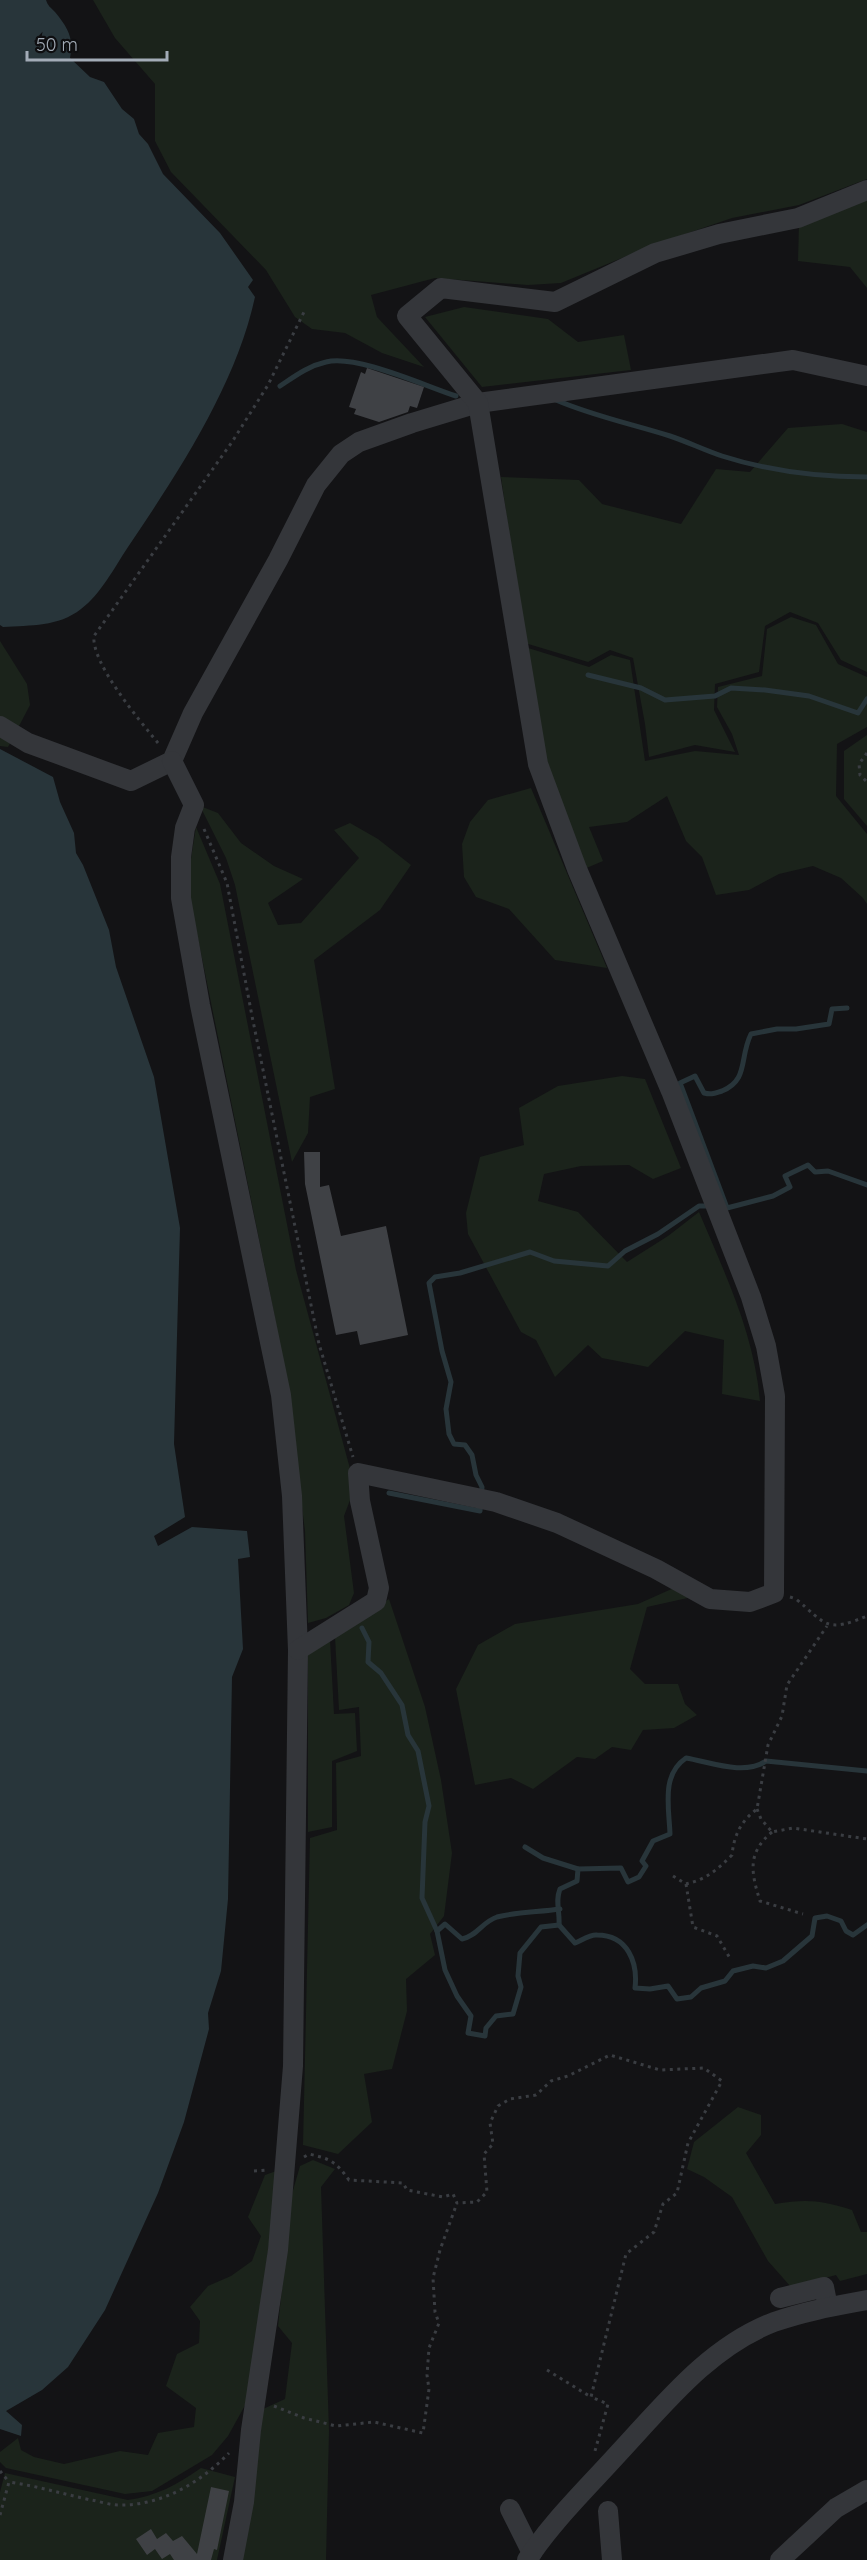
<svg xmlns="http://www.w3.org/2000/svg" width="867" height="2560" font-family="Quicksand,sans-serif">
<style>
.green{fill:#1b231b}
.water{fill:#28353a}
.lines{fill:none;stroke-linecap:round;stroke-linejoin:round}
.stream{stroke:#28353a;stroke-width:5}
.building{fill:#3f4145}
.path{stroke:#3a3d42;stroke-width:3;stroke-dasharray:3 4.5;stroke-linecap:butt}
.minor{stroke:#34363a;stroke-width:20}
</style>
<rect width="100%" height="100%" fill="#131315"/>
<!-- green -->
<g class="green">
<polygon points="93,0 867,0 867,179 799,205 732,218 656,244 561,283 528,285 435,278 371,295 377,317 424,367 382,353 345,333 312,329 295,317 266,270 171,172 155,141 155,84 115,38"/>
<polygon points="867,200 867,288 850,267 798,261 799,224"/>
<polygon points="464,307 548,319 578,342 624,335 631,370 482,387 425,317"/>
<polygon points="842,424 867,432 867,672 841,660 818,623 790,612 765,626 759,672 715,684 714,710 735,752 695,745 649,757 645,724 633,658 610,650 588,662 525,643 501,477 579,480 602,504 681,524 716,469 750,472 788,428"/>
<polygon points="791,617 816,625 838,664 867,677 867,727 837,744 836,796 867,834 867,904 863,898 841,878 813,866 779,874 749,890 716,895 702,857 686,841 667,796 627,822 589,827 603,861 584,869 542,754 525,647 589,667 611,655 630,660 645,761 695,751 739,755 732,734 717,707 718,687 762,676 767,629"/>
<polygon points="0,641 27,684 30,705 8,747 0,746"/>
<polygon points="867,735 867,826 844,799 844,751"/>
<polygon points="531,788 607,968 555,960 509,909 476,897 464,877 462,844 470,822 488,800"/>
<polygon points="200,806 218,813 241,843 274,866 303,879 268,903 278,925 301,923 359,858 334,830 350,823 378,839 411,865 380,910 314,960 335,1089 310,1097 308,1133 292,1162 235,885 226,858"/>
<polygon points="196,827 220,884 296,1270 355,1487 344,1516 354,1593 349,1605 326,1618 308,1623 305,1531 289,1402 274,1313 191,904 189,871"/>
<path d="M622 1076 645 1079 681 1168 653 1179 629 1165 581 1166 544 1174 538 1201 578 1212 627 1262 668 1236 699 1212C725 1274 754 1333 760 1401L722 1394 724 1340 685 1331 648 1367 602 1358 588 1345 555 1377 536 1340 521 1332 468 1234 466 1213 480 1157 524 1145 519 1108 558 1086Z"/>
<polygon points="676,1587 692,1597 647,1607 630,1669 645,1684 678,1684 685,1704 697,1715 674,1728 643,1730 631,1750 612,1747 595,1759 577,1757 533,1789 511,1778 475,1785 456,1689 478,1645 515,1624 638,1604"/>
<polygon points="389,1599 425,1707 441,1780 452,1853 444,1916 430,1934 435,1955 406,1979 407,2011 392,2069 364,2074 372,2122 338,2154 303,2145 310,1838 337,1830 336,1763 361,1756 359,1707 339,1710 335,1637"/>
<polygon points="330,1640 334,1714 355,1713 357,1751 332,1761 332,1827 308,1832 308,1652"/>
<path d="M738 2107 761 2115V2135L746 2153 775 2204C806 2199 821 2200 852 2210L861 2232H867V2274L840 2281 836 2275 791 2287 768 2261 732 2197 704 2177 687 2169 694 2142Z"/>
<polygon points="313,2160 335,2169 321,2187 329,2431 326,2560 240,2560 263,2409 285,2399 292,2343 278,2326 292,2194 300,2166"/>
<polygon points="279,2170 248,2400 228,2436 212,2455 152,2491 125,2494 6,2468 0,2462 0,2452 18,2438 21,2450 34,2457 64,2464 120,2451 148,2455 158,2433 194,2427 196,2408 166,2386 177,2354 199,2343 200,2321 190,2307 208,2286 231,2276 252,2261 261,2236 248,2217 265,2175"/>
<path d="M201 2468 235 2477 217 2560H0V2492L5 2473 128 2500C156 2496 177 2485 201 2468Z"/>
</g>
<!-- water -->
<g class="water">
<path d="M0 0H46C48 6 50 7 55 12 68 28 74 38 70 58L90 77 104 82 122 109 134 119 139 134 148 144 163 174 220 233 253 280 248 287 255 297C236 385 178 473 128 547 114 568 101 594 81 609 58 627 31 625 3 627L0 625Z"/>
<polygon points="0,749 53,777 60,802 74,833 76,853 83,865 109,930 116,967 154,1077 180,1228 174,1444 185,1517 154,1536 158,1546 192,1527 247,1531 250,1557 238,1559 243,1649 232,1677 228,1899 221,1971 208,2013 209,2029 184,2122 158,2193 105,2310 68,2367 42,2390 6,2411 22,2425 21,2436 0,2429"/>
</g>
<g class="lines">
<!-- stream -->
<g class="stream">
<path d="M280 386C295 376 308 366 326 362 356 354 425 386 456 396"/>
<path d="M556 400C593 416 632 424 670 436 688 442 704 450 722 456 769 471 818 477 867 477"/>
<polyline points="588,675 641,688 665,700 715,696 731,688 765,690 809,696 858,713 867,699"/>
<polyline points="720,1207 727,1208 773,1196 790,1187 785,1176 808,1165 815,1172 828,1171 867,1185"/>
<path d="M727 1208 680 1083 695 1076 704 1093C712 1095 715 1093 722 1091 749 1080 739 1058 751 1034L777 1029H796L829 1024 832 1009 847 1008"/>
<polyline points="389,1493 480,1511 482,1487 476,1475 472,1455 465,1445 454,1444 449,1434 446,1409 451,1382 442,1351 429,1283 435,1277 460,1273 530,1252 554,1261 608,1266 625,1251 658,1234 699,1206 711,1206"/>
<path d="M362 1628 369 1642 368 1662 381 1673 402 1705 408 1735 418 1751 429 1806 425 1822 422 1898 437 1931 445 1970 457 1996 471 2016 468 2033 485 2036 486 2028 496 2016 513 2014 521 1987 518 1976 520 1953 541 1927 559 1925C560 1912 555 1901 560 1889L577 1881 578 1869 621 1868 628 1882 639 1877 646 1866 642 1861 653 1841 670 1834C669 1807 661 1775 686 1758 710 1762 745 1776 766 1761L867 1771"/>
<polyline points="525,1847 543,1858 578,1869"/>
<path d="M559 1925 575 1943C582 1940 591 1934 597 1935 628 1935 638 1963 635 1988L650 1989 668 1986 677 1999 691 1997 701 1988 725 1981 733 1971 753 1966 766 1968 783 1961 812 1936 815 1918 827 1916 841 1921 846 1931 853 1935 867 1925"/>
<path d="M437 1931 445 1924 462 1939C477 1936 482 1922 497 1917 517 1912 540 1912 560 1909"/>
</g>
</g>
<!-- building -->
<g class="building">
<polygon points="367,368 424,387 417,408 410,406 408,412 379,422 354,414 356,409 349,407 361,372 365,374"/>
<polygon points="304,1152 320,1152 320,1187 329,1185 341,1236 386,1226 408,1335 360,1345 357,1331 336,1335 305,1184"/>
<polygon points="211,2487 229,2491 217,2550 214,2549 211,2560 174,2560 170,2554 162,2559 155,2549 147,2555 136,2539 151,2529 157,2539 166,2533 173,2541 182,2536 197,2554"/>
</g>
<g class="lines">
<!-- path -->
<g class="path">
<path d="M158 743C140 721 91 663 94 636L232 442 268 385 304 312"/>
<polyline points="867,753 859,764 860,775 867,782"/>
<polyline points="204,829 227,883 252,1016 319,1344 353,1457"/>
<path d="M790 1597 796 1599C827 1625 826 1633 867 1616"/>
<polyline points="757,1809 761,1819 772,1832 793,1828 867,1839"/>
<path d="M772 1832C747 1853 751 1872 760 1901L803 1914"/>
<path d="M673 1876 686 1884C707 1879 718 1869 732 1855 734 1835 741 1821 757 1809L768 1745 782 1716 787 1685 827 1626"/>
<polyline points="686,1884 693,1927 717,1936 731,1960"/>
<path d="M304 2157 309 2154C331 2159 336 2162 349 2180L403 2183 407 2190 443 2197 453 2194 457 2203 477 2202 487 2192 484 2154 493 2144 490 2123 498 2106 510 2099 536 2095 551 2081 568 2076 610 2055 660 2070 704 2068 722 2081 688 2143 677 2193 663 2204 654 2232 626 2254 591 2397 608 2404 595 2451"/>
<polyline points="254,2171 268,2170"/>
<polyline points="547,2370 591,2397"/>
<polyline points="274,2406 304,2418 336,2426 374,2422 423,2433 429,2389 427,2375 429,2348 439,2323 435,2312 433,2278 440,2250 457,2203"/>
<polyline points="0,2471 9,2482"/>
<path d="M0 2515 9 2482C37 2486 63 2494 91 2500 99 2501 109 2505 118 2505 161 2506 200 2483 229 2453"/>
</g>
<!-- minor -->
<g class="minor">
<polyline points="0,726 28,743 131,781 172,761 193,713 278,560 316,485 341,454 359,442 412,423 478,403 793,360 867,376"/>
<polyline points="172,761 194,805 185,828 181,857 181,898 200,1005 281,1395 292,1496 298,1650 293,2066 278,2250 251,2430 244,2502 233,2560"/>
<polyline points="298,1650 376,1601 379,1588 360,1501 358,1473 496,1502 557,1523 656,1569 710,1599 750,1602 774,1593 775,1396 766,1346 751,1297 671,1091 577,869 538,764 478,403 407,316 441,288 555,302 655,253 719,234 798,218 867,190"/>
<polyline points="780,2298 824,2287 828,2307"/>
<polyline points="510,2509 532,2553"/>
<polyline points="608,2511 612,2560"/>
<path d="M527 2560C552 2522 585 2490 616 2456 662 2407 708 2347 774 2322 805 2311 835 2306 867 2300"/>
<polyline points="780,2560 836,2508 867,2490"/>
</g>
</g>
<!-- scale -->
<path d="M27 51v9h140v-9" fill="none" stroke="#a3acb7" stroke-width="3"/>
<text x="36" y="51" font-size="18" fill="#a3acb7" stroke="#0e0e10" stroke-width="4.5" paint-order="stroke">50 m</text>
</svg>
